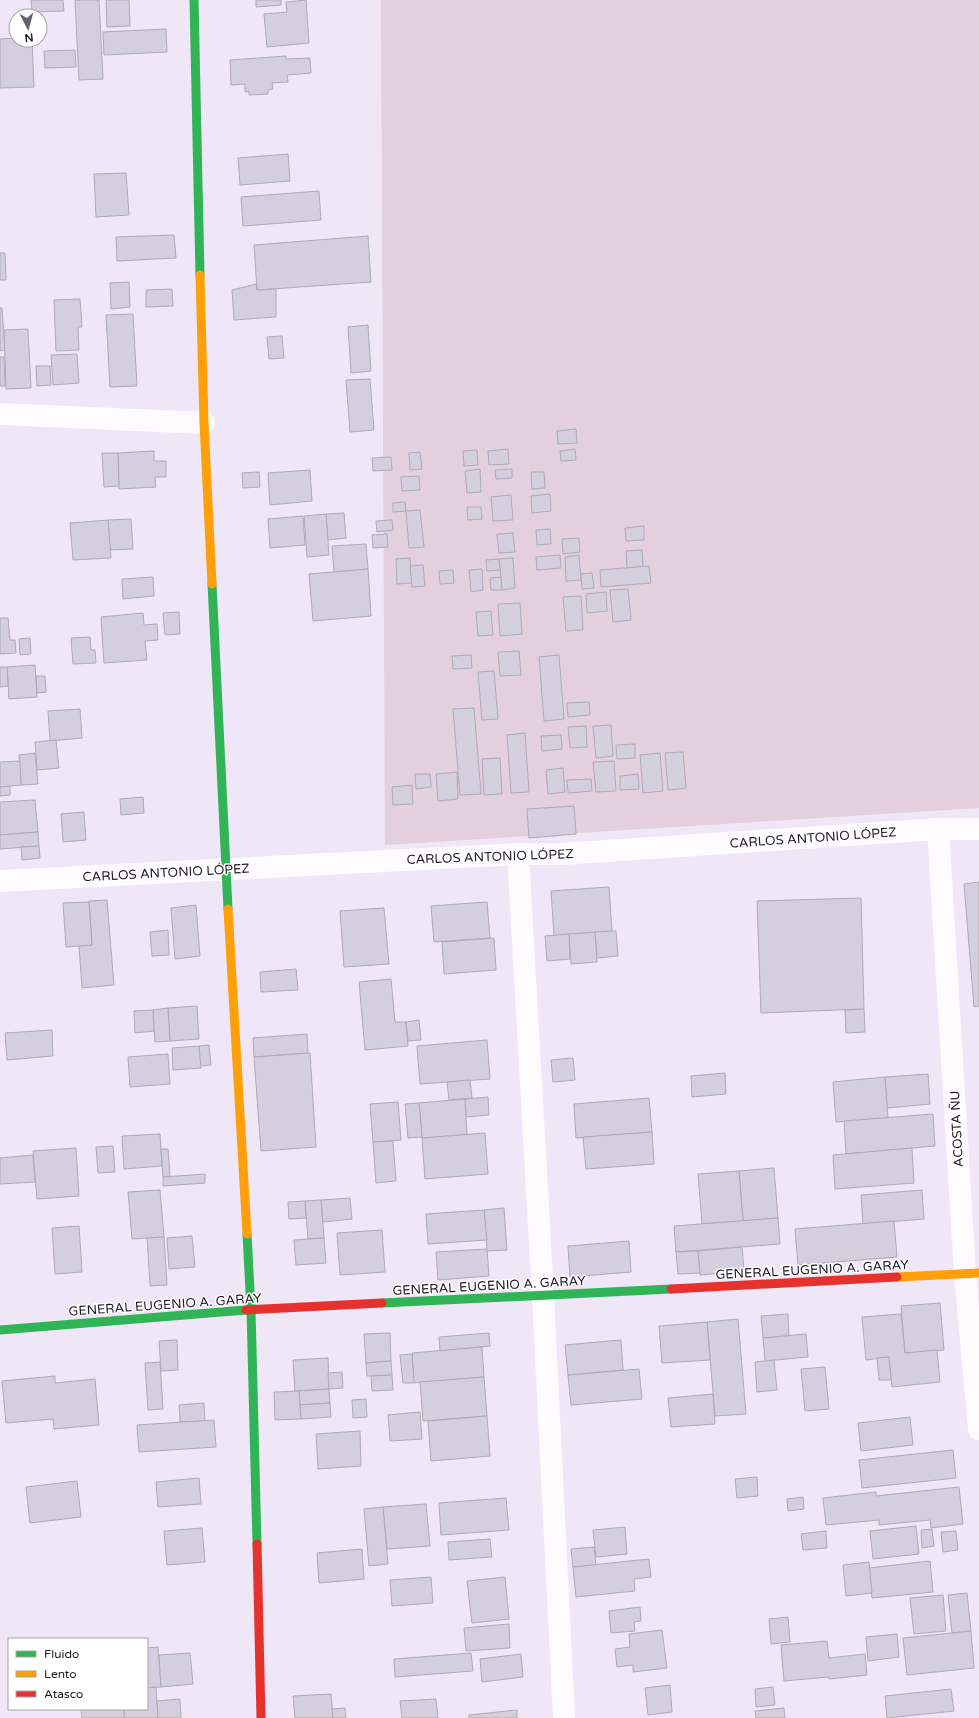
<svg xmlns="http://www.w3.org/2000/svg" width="979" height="1718" font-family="'Varela Round',sans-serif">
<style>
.green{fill:#e3cfdd}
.building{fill:#d3cfde;stroke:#aeaab7}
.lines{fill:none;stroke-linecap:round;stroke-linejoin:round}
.street{stroke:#fdfbfe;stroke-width:22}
.fast{stroke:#30b455;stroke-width:9}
.slow{stroke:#ff9f0a;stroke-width:9}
.jam{stroke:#e5322d;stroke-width:9}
.labels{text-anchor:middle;stroke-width:3;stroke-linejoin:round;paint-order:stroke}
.street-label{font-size:13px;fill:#1e1822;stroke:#fff}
</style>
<rect width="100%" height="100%" fill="#efe6f7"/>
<!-- green -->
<polygon class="green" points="381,0 979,0 979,808 385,845"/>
<!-- building -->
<g class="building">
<polygon points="31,0 63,0 64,11 32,12"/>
<polygon points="75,0 99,0 103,79 79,80"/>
<polygon points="106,0 129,0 130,26 107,27"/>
<polygon points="256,0 281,0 281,5 256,7"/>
<polygon points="306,0 309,43 267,47 264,14 287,12 286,2"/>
<polygon points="166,29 167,52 104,55 103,32"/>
<polygon points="16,38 16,40 32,40 34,87 0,88 0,39"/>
<polygon points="75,50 76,67 45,68 44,51"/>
<polygon points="286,56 286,59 310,58 311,73 287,75 288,82 272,83 273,89 268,90 268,94 249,95 249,91 245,92 245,84 231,85 230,60"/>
<polygon points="288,154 290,181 240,185 238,158"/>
<polygon points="126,173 129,215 96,217 94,174"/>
<polygon points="319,191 321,220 243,226 241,197"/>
<polygon points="174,235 176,258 117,261 116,237"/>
<polygon points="368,236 371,282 257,290 254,245"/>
<polygon points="0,253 5,253 6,280 0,280"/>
<polygon points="129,282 130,307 111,309 110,283"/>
<polygon points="256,284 257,290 276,289 276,317 234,320 232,290"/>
<polygon points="172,289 173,306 146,307 146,290"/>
<polygon points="80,299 82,327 78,327 79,350 56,351 54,300"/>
<polygon points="0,308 2,308 5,350 0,351"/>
<polygon points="133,314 137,386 110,387 106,315"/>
<polygon points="368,325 371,371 351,373 348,327"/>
<polygon points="28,329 31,388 6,389 4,330"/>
<polygon points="282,336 284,358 269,359 267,337"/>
<polygon points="77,354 79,383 53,385 51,355"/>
<polygon points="0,357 4,357 5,386 0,386"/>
<polygon points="36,366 50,366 51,385 37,386"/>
<polygon points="370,379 374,430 350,432 346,380"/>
<polygon points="576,429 577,443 558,444 557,431"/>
<polygon points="508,449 509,464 489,465 488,451"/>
<polygon points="575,449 576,460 561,461 560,451"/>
<polygon points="477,450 478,465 464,466 463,451"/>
<polygon points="154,451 154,461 166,461 166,477 155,477 156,487 119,489 118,453"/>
<polygon points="420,452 422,469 410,470 409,453"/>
<polygon points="102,453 118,453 119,486 104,487"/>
<polygon points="391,457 392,470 373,471 372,458"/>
<polygon points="480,469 481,492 467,493 465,471"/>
<polygon points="512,469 512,478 496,479 495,470"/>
<polygon points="310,470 312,501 270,505 268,473"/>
<polygon points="259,472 260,487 243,488 242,473"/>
<polygon points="531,472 544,472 545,488 532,489"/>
<polygon points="419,476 420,490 402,491 401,477"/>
<polygon points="550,494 551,511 532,513 531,496"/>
<polygon points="511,495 513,520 493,521 491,497"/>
<polygon points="405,502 406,511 393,512 393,503"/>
<polygon points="467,507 481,507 482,519 468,520"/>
<polygon points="420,510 424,547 409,548 406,511"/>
<polygon points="344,513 346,538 328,540 326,514"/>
<polygon points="326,514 329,555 307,557 304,516"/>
<polygon points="303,516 305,545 270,548 268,519"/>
<polygon points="131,519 133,549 110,550 108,520"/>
<polygon points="108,520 111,558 73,560 70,523"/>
<polygon points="392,520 393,530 377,532 376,521"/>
<polygon points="644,526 644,540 626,541 625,528"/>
<polygon points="550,529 551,544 537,545 536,530"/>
<polygon points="513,533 515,552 499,553 497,534"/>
<polygon points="387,534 388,547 373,548 372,535"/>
<polygon points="579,538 580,552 563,554 562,539"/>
<polygon points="366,544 368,569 334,573 332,546"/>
<polygon points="642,550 643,567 627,568 626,551"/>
<polygon points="560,555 561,568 537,570 536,557"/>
<polygon points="579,555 581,580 566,581 565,557"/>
<polygon points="410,558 412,583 397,584 396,559"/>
<polygon points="513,558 515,588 502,590 499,559"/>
<polygon points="499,559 500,570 487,571 486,560"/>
<polygon points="423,565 425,586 412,587 410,566"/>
<polygon points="649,566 651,583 601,587 600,570"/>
<polygon points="368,569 371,616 313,621 309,574"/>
<polygon points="482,569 483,590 471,592 469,570"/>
<polygon points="453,570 454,583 440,584 439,571"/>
<polygon points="592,573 594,588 582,589 581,574"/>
<polygon points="153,577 154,596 123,599 122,579"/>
<polygon points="501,577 502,590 491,590 490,578"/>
<polygon points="628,589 631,620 613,622 610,590"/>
<polygon points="606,592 607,611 587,613 586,594"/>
<polygon points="581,596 583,630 566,631 563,597"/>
<polygon points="520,603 522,634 500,636 498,604"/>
<polygon points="491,611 493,635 478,636 476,612"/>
<polygon points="179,612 180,634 165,635 163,613"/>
<polygon points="143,613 144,625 157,624 158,640 145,641 147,660 104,663 101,617"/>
<polygon points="0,618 8,618 10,640 15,640 16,653 0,654"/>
<polygon points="90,637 91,650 95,650 96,663 73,664 71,638"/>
<polygon points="30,638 31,654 20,655 19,639"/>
<polygon points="519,651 521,675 500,676 498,652"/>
<polygon points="471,655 472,668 453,669 452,656"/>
<polygon points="559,655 564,719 544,721 539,657"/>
<polygon points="35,665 37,697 9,699 7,667"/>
<polygon points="0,667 7,667 8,686 0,687"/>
<polygon points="494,671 498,719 482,720 478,672"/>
<polygon points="36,676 45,676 46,692 37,693"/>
<polygon points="589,702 590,715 568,717 567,703"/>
<polygon points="474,708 481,794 460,795 453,709"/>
<polygon points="80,709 82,738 50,741 48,711"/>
<polygon points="611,725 613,756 596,758 593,726"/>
<polygon points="586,726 587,747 570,748 568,727"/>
<polygon points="525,733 529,792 511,793 507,735"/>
<polygon points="561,735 562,749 542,751 541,736"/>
<polygon points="56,740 59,768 37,770 35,742"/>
<polygon points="635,744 635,758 617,759 616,745"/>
<polygon points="683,752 686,788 668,790 665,753"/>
<polygon points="35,753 38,784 21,785 19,755"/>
<polygon points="660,753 663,791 643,793 640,755"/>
<polygon points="500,758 502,794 484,795 482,759"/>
<polygon points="20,761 21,785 0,787 0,762"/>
<polygon points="614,761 616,791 596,792 593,762"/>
<polygon points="563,768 565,792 548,794 546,770"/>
<polygon points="457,772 458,799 438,801 436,774"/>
<polygon points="415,774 430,774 431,787 416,789"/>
<polygon points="638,774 639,789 620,790 620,776"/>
<polygon points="591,779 592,791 568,793 567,780"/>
<polygon points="412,785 413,804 393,805 392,787"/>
<polygon points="10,786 10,795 0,796 0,787"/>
<polygon points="143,797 144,813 121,815 120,799"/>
<polygon points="35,800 38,832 0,835 0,802"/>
<polygon points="574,806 576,834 529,838 527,809"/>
<polygon points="84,812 86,840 63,842 61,814"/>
<polygon points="38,832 39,846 0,849 0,835"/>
<polygon points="39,846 40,858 22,860 21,847"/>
<polygon points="979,882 979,1006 974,1007 964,884"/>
<polygon points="609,887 612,931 554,936 551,891"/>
<polygon points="861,898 864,1009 761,1013 757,901"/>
<polygon points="107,900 114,985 82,988 79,946 92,945 89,901"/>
<polygon points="89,902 92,945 66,947 63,903"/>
<polygon points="487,902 490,938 434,942 431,906"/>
<polygon points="196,905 200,956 175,959 171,908"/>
<polygon points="384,908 389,964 344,967 340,911"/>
<polygon points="168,930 169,955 152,956 150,932"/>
<polygon points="612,931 616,931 618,956 597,958 595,932"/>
<polygon points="595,932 597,962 571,964 569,934"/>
<polygon points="569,934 570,959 547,961 545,936"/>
<polygon points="494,938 496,970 444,974 442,942"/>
<polygon points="296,969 298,990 261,992 260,972"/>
<polygon points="391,979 395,1022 406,1022 408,1046 365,1050 359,982"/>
<polygon points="197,1006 199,1039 170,1041 168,1008"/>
<polygon points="168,1008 170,1041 155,1042 153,1010"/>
<polygon points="864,1009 865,1032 846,1033 845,1010"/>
<polygon points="153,1010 154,1031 135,1033 134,1011"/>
<polygon points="419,1020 421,1040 408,1041 406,1022"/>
<polygon points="52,1030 53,1056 7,1060 5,1033"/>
<polygon points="307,1034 308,1053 254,1057 253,1038"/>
<polygon points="487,1040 490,1079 420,1084 417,1046"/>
<polygon points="209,1045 211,1065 200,1066 199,1046"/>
<polygon points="199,1046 201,1068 173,1070 172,1048"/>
<polygon points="310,1053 316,1147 261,1151 254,1057"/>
<polygon points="168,1054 170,1084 130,1087 128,1057"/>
<polygon points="573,1058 575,1080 553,1082 551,1060"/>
<polygon points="725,1073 726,1094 692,1097 691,1076"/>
<polygon points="928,1074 930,1104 887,1108 885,1077"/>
<polygon points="885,1077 888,1118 836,1122 833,1082"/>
<polygon points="470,1080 472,1098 449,1100 447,1082"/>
<polygon points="488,1097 489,1115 466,1117 465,1099"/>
<polygon points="649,1098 652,1132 576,1138 574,1104"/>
<polygon points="465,1099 467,1135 422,1138 419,1103"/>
<polygon points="398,1102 401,1140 373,1142 370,1104"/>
<polygon points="419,1103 422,1137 408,1138 405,1104"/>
<polygon points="933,1114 935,1146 846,1154 844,1121"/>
<polygon points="652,1132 654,1164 586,1169 583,1137"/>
<polygon points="485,1133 488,1174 425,1179 422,1138"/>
<polygon points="160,1134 162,1166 124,1169 122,1136"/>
<polygon points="393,1141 396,1181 376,1183 373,1142"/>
<polygon points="113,1146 115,1172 98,1173 96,1147"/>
<polygon points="76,1148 79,1196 37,1199 33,1151"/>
<polygon points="912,1148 914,1183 835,1189 833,1155"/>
<polygon points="161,1149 168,1149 170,1176 163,1177"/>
<polygon points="33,1155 35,1182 0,1184 0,1158"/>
<polygon points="774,1168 778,1218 743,1221 739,1171"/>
<polygon points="739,1171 743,1221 702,1224 698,1174"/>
<polygon points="205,1174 205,1183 163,1186 163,1177"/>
<polygon points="160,1190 164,1237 132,1239 128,1192"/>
<polygon points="922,1190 924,1219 863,1224 861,1195"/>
<polygon points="350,1198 352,1219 323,1222 321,1200"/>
<polygon points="321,1200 324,1238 308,1239 305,1201"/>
<polygon points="305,1201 306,1218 289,1219 288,1202"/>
<polygon points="504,1208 507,1250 487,1251 484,1210"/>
<polygon points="484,1210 487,1240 428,1244 426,1214"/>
<polygon points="778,1218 780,1244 676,1252 674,1226"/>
<polygon points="894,1221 897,1257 798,1265 795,1229"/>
<polygon points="79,1226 82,1272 55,1274 52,1228"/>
<polygon points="382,1230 385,1272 340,1275 337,1233"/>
<polygon points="192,1236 195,1267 169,1269 167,1238"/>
<polygon points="164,1237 167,1285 150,1286 147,1238"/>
<polygon points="324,1238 326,1263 296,1265 294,1240"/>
<polygon points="629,1241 631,1272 570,1277 568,1246"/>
<polygon points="742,1247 744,1271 700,1275 698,1251"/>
<polygon points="487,1249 489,1276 438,1280 436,1252"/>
<polygon points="698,1251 700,1273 678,1274 676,1252"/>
<polygon points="940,1303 944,1350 905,1353 901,1306"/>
<polygon points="788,1314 789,1336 763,1338 761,1316"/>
<polygon points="901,1314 905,1353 937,1350 940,1382 892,1387 889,1357 866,1360 862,1317"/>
<polygon points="738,1319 746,1414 715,1416 707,1322"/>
<polygon points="707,1322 710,1360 662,1363 659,1326"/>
<polygon points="390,1333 391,1361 366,1363 364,1334"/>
<polygon points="489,1333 490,1346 440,1351 439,1337"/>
<polygon points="806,1334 808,1357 765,1361 763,1338"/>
<polygon points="177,1340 178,1370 161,1371 159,1341"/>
<polygon points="621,1340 623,1370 568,1375 565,1345"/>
<polygon points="482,1347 484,1377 414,1383 412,1353"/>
<polygon points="412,1354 414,1383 403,1383 400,1355"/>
<polygon points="889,1357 891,1380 879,1380 877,1358"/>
<polygon points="328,1358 329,1389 295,1391 293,1360"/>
<polygon points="774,1360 777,1390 757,1392 755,1362"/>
<polygon points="391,1361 392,1375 367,1376 366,1363"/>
<polygon points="160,1362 163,1409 148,1410 145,1363"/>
<polygon points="825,1367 829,1409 805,1411 801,1369"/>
<polygon points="639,1369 642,1399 571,1405 568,1375"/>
<polygon points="342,1372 343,1388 329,1389 328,1373"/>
<polygon points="392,1375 393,1390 372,1391 371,1376"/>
<polygon points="55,1376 55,1383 95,1379 99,1425 54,1429 53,1419 6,1423 2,1381"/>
<polygon points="484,1377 487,1416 423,1421 420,1382"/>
<polygon points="329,1389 330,1403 300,1405 299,1391"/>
<polygon points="299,1391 301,1419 275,1420 274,1392"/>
<polygon points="713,1394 715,1424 671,1427 668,1398"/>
<polygon points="366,1399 367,1417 353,1418 352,1400"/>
<polygon points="204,1403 205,1421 180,1422 179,1405"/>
<polygon points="330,1403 331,1417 301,1419 300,1405"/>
<polygon points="420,1412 422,1439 390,1441 388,1415"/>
<polygon points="487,1416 490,1456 431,1461 428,1421"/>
<polygon points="910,1417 913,1445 861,1451 858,1423"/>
<polygon points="214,1420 216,1447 139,1452 137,1425"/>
<polygon points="360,1431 361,1466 318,1469 316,1434"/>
<polygon points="953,1450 956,1478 862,1488 859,1460"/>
<polygon points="757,1477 758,1496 737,1498 735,1479"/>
<polygon points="199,1478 201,1504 158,1507 156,1482"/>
<polygon points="77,1481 81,1517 30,1523 26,1487"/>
<polygon points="959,1487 963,1524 931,1528 930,1520 879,1525 879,1520 826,1525 823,1498 876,1492 876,1496"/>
<polygon points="803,1497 804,1509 788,1511 787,1499"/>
<polygon points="506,1498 509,1530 441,1535 439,1503"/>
<polygon points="426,1504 430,1546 387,1549 383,1507"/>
<polygon points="383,1507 388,1564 369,1566 364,1509"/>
<polygon points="916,1526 919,1554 873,1559 870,1531"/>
<polygon points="625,1527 627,1554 596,1557 593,1530"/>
<polygon points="202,1528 205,1562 167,1565 164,1531"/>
<polygon points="932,1529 934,1546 922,1548 921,1530"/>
<polygon points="826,1531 827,1548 803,1550 801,1534"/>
<polygon points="956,1531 958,1550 943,1552 941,1532"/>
<polygon points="490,1539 492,1557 449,1560 448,1542"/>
<polygon points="594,1547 596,1565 573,1567 571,1549"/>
<polygon points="362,1549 364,1579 319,1583 317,1553"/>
<polygon points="649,1559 651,1577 634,1579 635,1591 576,1597 573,1567"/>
<polygon points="930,1561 933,1592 872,1598 869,1568"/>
<polygon points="869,1562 872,1593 846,1596 843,1565"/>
<polygon points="431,1577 433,1603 392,1606 390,1580"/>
<polygon points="505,1577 509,1619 472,1623 467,1581"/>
<polygon points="967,1593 971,1631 952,1633 948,1595"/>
<polygon points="943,1595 946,1631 914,1634 910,1598"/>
<polygon points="640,1607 641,1621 634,1622 635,1631 611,1633 609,1611"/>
<polygon points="788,1617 790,1642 771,1644 769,1619"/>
<polygon points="509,1624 510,1648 466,1651 464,1628"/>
<polygon points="662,1630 667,1668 633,1672 633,1665 617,1667 615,1649 630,1647 629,1634"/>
<polygon points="971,1631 974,1668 907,1675 903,1638"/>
<polygon points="897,1634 899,1657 868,1661 866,1637"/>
<polygon points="827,1641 829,1658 865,1654 867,1675 829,1679 829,1677 784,1681 781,1645"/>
<polygon points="158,1647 161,1687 147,1688 147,1648"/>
<polygon points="190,1653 193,1684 161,1687 159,1655"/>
<polygon points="471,1653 473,1671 395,1677 394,1659"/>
<polygon points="521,1654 523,1677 482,1682 480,1659"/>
<polygon points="670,1685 672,1712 648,1715 645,1688"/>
<polygon points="156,1687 158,1718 124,1718 124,1709 147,1709 147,1688"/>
<polygon points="773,1687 775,1705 756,1707 755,1689"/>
<polygon points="951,1689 954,1711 887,1718 885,1696"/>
<polygon points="331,1694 333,1718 295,1718 293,1696"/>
<polygon points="180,1699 181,1718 158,1718 157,1701"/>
<polygon points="436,1699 438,1718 402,1718 400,1701"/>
<polygon points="345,1708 346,1718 333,1718 332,1709"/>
<polygon points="784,1708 785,1718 756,1718 755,1711"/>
<polygon points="81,1709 124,1709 124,1718 82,1718"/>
<polygon points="517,1710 517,1718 469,1718 469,1715"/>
</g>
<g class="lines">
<!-- street -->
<g class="street">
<polyline points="0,414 204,423"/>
<polyline points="938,829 965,1274 979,1429"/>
<polyline points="518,854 543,1296 564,1718"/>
<polyline points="0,881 518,854 561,854 938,829 979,829"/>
</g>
<!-- fast -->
<g class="fast">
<polyline points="194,0 200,275"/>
<polyline points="212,584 228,909"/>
<polyline points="247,1234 251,1310 257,1544"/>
<polyline points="382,1303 671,1289"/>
<polyline points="0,1330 246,1310"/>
</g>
<!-- slow -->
<g class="slow">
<polyline points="200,275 204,423 212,584"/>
<polyline points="228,909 247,1234"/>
<polyline points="897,1277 979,1273"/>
</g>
<!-- jam -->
<g class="jam">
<polyline points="671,1289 897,1277"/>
<polyline points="246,1310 382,1303"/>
<polyline points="257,1544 261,1718"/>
</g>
</g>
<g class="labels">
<!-- street labels -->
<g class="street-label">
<text transform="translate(813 837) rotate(-4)" y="5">CARLOS ANTONIO LÓPEZ</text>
<text transform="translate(490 856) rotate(-2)" y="5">CARLOS ANTONIO LÓPEZ</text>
<text transform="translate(166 872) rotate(-3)" y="5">CARLOS ANTONIO LÓPEZ</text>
<text transform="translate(956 1129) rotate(-93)" y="5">ACOSTA ÑU</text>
<text transform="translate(812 1269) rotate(-3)" y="5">GENERAL EUGENIO A. GARAY</text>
<text transform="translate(489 1285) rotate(-3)" y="5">GENERAL EUGENIO A. GARAY</text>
<text transform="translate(165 1304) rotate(-4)" y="5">GENERAL EUGENIO A. GARAY</text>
</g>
</g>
<!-- legend -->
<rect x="8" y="1638" width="140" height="72" fill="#ffffff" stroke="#a5a3a7"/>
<rect x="16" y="1651" width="20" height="6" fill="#30b455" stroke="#a5a3a7"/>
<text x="44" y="1658" font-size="12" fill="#1e1822">Fluido</text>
<rect x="16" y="1671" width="20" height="6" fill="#ff9f0a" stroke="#a5a3a7"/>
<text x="44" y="1678" font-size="12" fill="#1e1822">Lento</text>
<rect x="16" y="1691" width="20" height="6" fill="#e5322d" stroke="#a5a3a7"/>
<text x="44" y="1698" font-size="12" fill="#1e1822">Atasco</text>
<!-- north arrow -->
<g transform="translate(28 28) rotate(174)"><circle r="19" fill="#ffffff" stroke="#a5a3a7"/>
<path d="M0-3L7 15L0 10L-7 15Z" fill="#67606d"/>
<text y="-6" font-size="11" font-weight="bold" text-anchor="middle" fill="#1e1822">N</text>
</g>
</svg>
